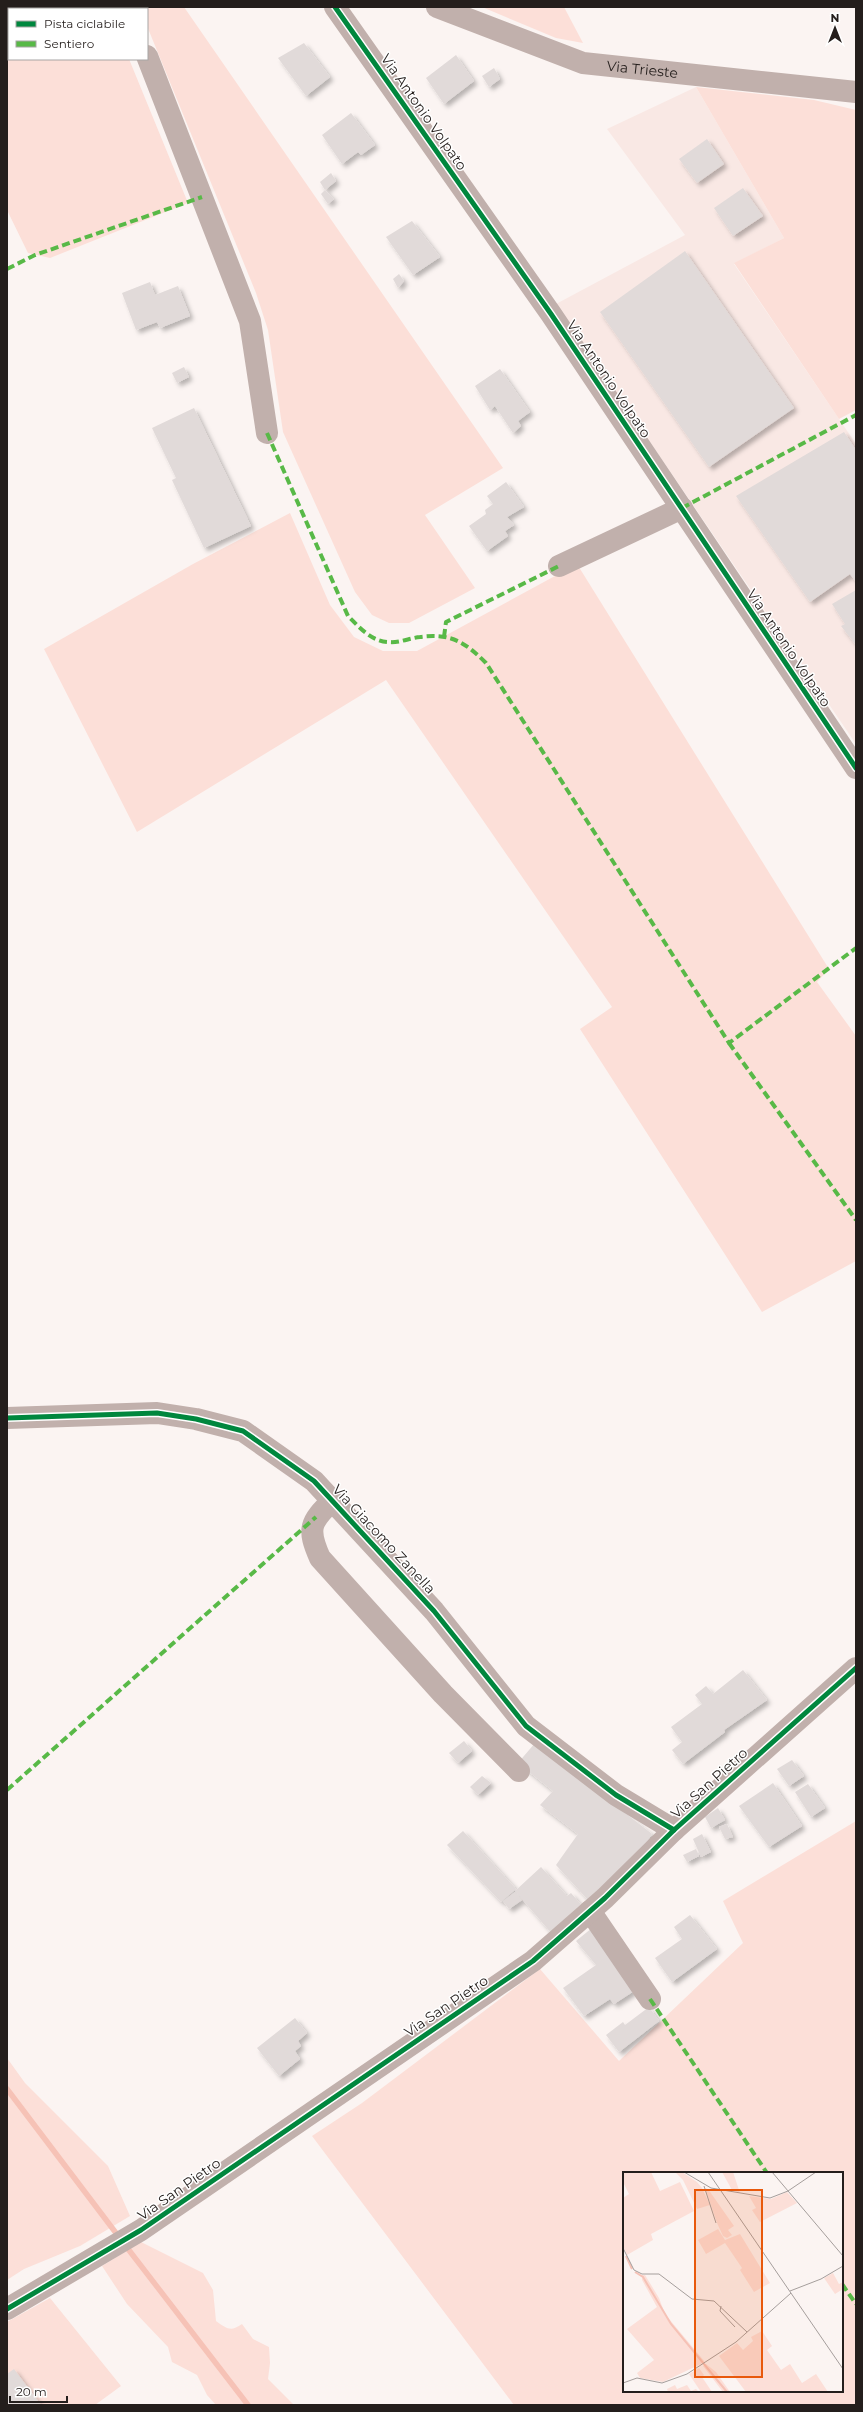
<svg xmlns="http://www.w3.org/2000/svg" width="863" height="2412" font-family="Montserrat,sans-serif">
<style>
.built{fill:#f9e8e4}
.green{fill:#fcdfd8;fill-rule:evenodd}
.lines{fill:none;stroke-linecap:round;stroke-linejoin:round}
.stream{stroke:#f6c2b6;stroke-width:5.5}
.building{fill:#e1dad9;filter:url(#shadow)}
.minor{stroke:#c1b0ac;stroke-width:22}
.quiet{stroke:#58b947;stroke-width:4;stroke-dasharray:8 4;stroke-linecap:butt}
.cycleway-casing{stroke:#fff;stroke-width:8}
.cycleway{stroke:#00873e;stroke-width:5}
.labels{text-anchor:middle;stroke-width:3;stroke-linejoin:round;paint-order:stroke}
.street-label{font-size:14px;fill:#241e1c;stroke:#fff}
.inset-river{fill:none;stroke:#f6c2b6;stroke-width:2}
.inset-road{fill:none;stroke:#a59e9c;stroke-width:1}
.view{fill:#e8590c;fill-opacity:0.15;stroke:#e8590c;stroke-width:2}
.inset-edge{fill:none;stroke:#241e1c;stroke-width:2}
</style>
<defs>
<filter id="shadow"><feDropShadow dx="3.5" dy="3.5" stdDeviation="2" flood-color="#0004"/></filter>
</defs>
<rect width="100%" height="100%" fill="#fbf4f2"/>
<!-- built -->
<polygon class="built" points="696,87 784,238 734,264 856,444 856,744 556,304 685,235 607,129"/>
<!-- green -->
<g class="green">
<polygon points="7,7 109,7 110,9 9,9 9,59 129,59 188,203 50,258 28,253 7,210"/>
<polygon points="139,7 184,7 503,468 425,515 475,588 409,623 389,623 372,615 355,592 283,432 268,330 256,293 147,26 147,9 140,9"/>
<polygon points="482,7 564,7 583,43 556,38"/>
<polygon points="696,87 814,100 856,110 856,410 839,419 734,263 784,238"/>
<polygon points="290,513 330,605 354,637 383,651 417,651 577,564 829,969 817,982 856,1036 856,1261 762,1312 580,1029 612,1007 386,680 137,832 44,649 193,564"/>
<path d="M856 1821V2405H514L312 2136 362 2103 540 1969 619 2061 743 1943 723 1901ZM624 2173H842V2391H624Z"/>
<polygon points="7,2058 25,2083 108,2166 130,2216 80,2246 24,2269 7,2280"/>
<path d="M141 2242 203 2273 213 2290 216 2321C227 2329 231 2332 242 2324L253 2339 269 2347 270 2363 268 2379 294 2405H216L207 2395 197 2375 172 2362 168 2347 127 2304 102 2266Z"/>
<polygon points="50,2298 121,2386 95,2405 7,2405 7,2322"/>
</g>
<g class="lines">
<!-- stream -->
<g class="stream">
<polyline points="7,2089 119,2237"/>
<polyline points="125,2245 248,2405"/>
</g>
</g>
<!-- building -->
<g class="building">
<polygon points="304,43 330,77 306,96 278,58"/>
<polygon points="456,55 474,81 444,104 426,78"/>
<polygon points="494,68 500,79 489,87 482,76"/>
<polygon points="351,113 375,145 361,155 358,152 342,164 322,135"/>
<polygon points="707,139 724,164 697,183 679,159"/>
<polygon points="331,173 336,181 325,190 320,182"/>
<polygon points="743,188 763,216 733,236 714,208"/>
<polygon points="325,190 334,199 328,204 321,194"/>
<polygon points="412,221 440,257 413,275 386,237"/>
<polygon points="685,251 794,408 709,467 600,312"/>
<polygon points="399,274 404,281 398,288 393,279"/>
<polygon points="150,282 155,295 178,286 190,316 160,328 157,322 136,330 122,293"/>
<polygon points="184,367 189,377 177,383 172,373"/>
<polygon points="500,369 530,412 518,421 521,426 513,433 495,406 490,410 475,386"/>
<polygon points="194,408 251,526 204,548 172,480 176,478 152,428"/>
<polygon points="844,432 856,450 856,582 850,574 810,602 736,496"/>
<polygon points="506,482 524,507 507,517 514,525 505,531 508,536 487,551 469,526 486,514 485,510 493,504 487,496"/>
<polygon points="856,590 856,645 841,626 845,624 832,604"/>
<polygon points="743,1670 767,1700 724,1730 725,1732 683,1764 672,1750 682,1742 671,1727 702,1704 695,1695 706,1686 713,1694"/>
<polygon points="464,1741 472,1751 458,1763 449,1753"/>
<polygon points="535,1743 652,1834 631,1866 590,1902 556,1865 578,1834 540,1805 553,1791 518,1763"/>
<polygon points="792,1760 804,1776 789,1786 777,1769"/>
<polygon points="482,1776 491,1783 478,1795 470,1787"/>
<polygon points="773,1783 802,1826 769,1847 739,1806"/>
<polygon points="808,1784 825,1808 811,1817 795,1792"/>
<polygon points="718,1808 725,1820 711,1828 705,1817"/>
<polygon points="727,1824 733,1837 725,1839 719,1827"/>
<polygon points="463,1831 516,1889 501,1902 447,1845"/>
<polygon points="702,1834 711,1852 701,1857 693,1839"/>
<polygon points="696,1849 699,1856 687,1862 683,1855"/>
<polygon points="541,1867 567,1896 571,1893 583,1907 553,1935 515,1891"/>
<polygon points="515,1892 522,1900 509,1909 503,1901"/>
<polygon points="690,1915 717,1949 672,1982 655,1958 682,1939 674,1927"/>
<polygon points="592,1928 634,1991 614,2004 610,1999 584,2016 563,1988 596,1965 576,1941"/>
<polygon points="649,2007 659,2021 619,2052 606,2035 623,2022 625,2025"/>
<polygon points="295,2018 307,2033 298,2041 301,2046 295,2051 300,2059 279,2076 257,2048"/>
<polygon points="14,2369 41,2405 7,2405 7,2374"/>
</g>
<g class="lines">
<!-- minor -->
<g class="minor">
<polyline points="128,7 128,9"/>
<polyline points="335,7 551,314 856,768"/>
<path id="s1" d="M437 7 583 63 856 92"/>
<polyline points="147,56 250,321 267,433"/>
<polyline points="559,566 682,508"/>
<polyline points="7,1418 157,1413 196,1419 243,1431 314,1481 434,1611 526,1726 616,1795 674,1830"/>
<path d="M332 1501C310 1522 307 1529 320 1558L443 1694 519 1771"/>
<polyline points="590,1911 650,1999"/>
<polyline points="7,2309 141,2230 533,1961 605,1898 674,1830 856,1668"/>
</g>
<!-- quiet -->
<g class="quiet">
<polyline points="7,269 35,255 202,197"/>
<path d="M267 433 348 616C359 627 372 642 389 642 399 643 410 638 420 637 451 633 465 642 486 663L729 1043 856 948"/>
<polyline points="682,508 856,415"/>
<polyline points="444,637 446,622 559,566"/>
<polyline points="729,1043 856,1220"/>
<polyline points="7,1790 316,1517"/>
<polyline points="650,1999 767,2173"/>
<polyline points="842,2284 856,2304"/>
</g>
<defs>
<g id="cycleway">
<polyline points="335,7 551,314 856,768"/>
<polyline points="7,1418 157,1413 196,1419 243,1431 314,1481 434,1611 526,1726 616,1795 674,1830"/>
<polyline points="7,2309 141,2230 533,1961 605,1898 674,1830 856,1668"/>
</g>
</defs>
<!-- cycleway casing -->
<use href="#cycleway" class="cycleway-casing"/>
<!-- cycleway -->
<use href="#cycleway" class="cycleway"/>
</g>
<g class="labels">
<!-- street labels -->
<g class="street-label">
<text dy="5" stroke="none"><textPath href="#s1" startOffset="216">Via Trieste</textPath></text>
<text transform="translate(424 112) rotate(55)" y="5">Via Antonio Volpato</text>
<text transform="translate(609 379) rotate(56)" y="5">Via Antonio Volpato</text>
<text transform="translate(789 648) rotate(56)" y="5">Via Antonio Volpato</text>
<text transform="translate(384 1539) rotate(47)" y="5">Via Giacomo Zanella</text>
<text transform="translate(709 1783) rotate(-42)" y="5">Via San Pietro</text>
<text transform="translate(446 2006) rotate(-34)" y="5">Via San Pietro</text>
<text transform="translate(179 2189) rotate(-35)" y="5">Via San Pietro</text>
</g>
</g>
<!-- overview -->
<g transform="translate(623 2172)">
<rect width="220" height="220" fill="#fbf4f2"/>
<path d="M0 0H28L37 19 57 10 71 39 28 62 30 68 4 83 0 74V26L6 22 0 10ZM52 0H59L74 10 79 16 87 33 74 37 60 8ZM99 0H110L117 21 109 18ZM82 16 85 17 111 54 105 58 109 63 104 66 100 64 94 51ZM164 20 174 31 137 50 129 38 133 36 126 24 148 27ZM95 57 102 68 117 62 147 111 131 120 117 98 119 96 102 71 83 82 75 68ZM210 101 216 112 220 110V117L212 122 201 106ZM19 103H22L36 126 42 142 82 190 40 210 17 206 14 201 31 188 4 157 34 135 19 108ZM139 159 149 174 144 178 158 198 167 192 179 211 193 202 205 220H123L96 184 114 171 120 178 130 169 128 165ZM83 192 93 200 107 220H100L80 194ZM76 196 81 203 79 205 89 220H78L66 202ZM52 213 54 217 64 213 68 219 73 217 76 220H45L44 217Z" fill="#fcdfd8"/>
<path class="inset-river" d="M3 84 9 97M12 100 20 105 48 152 104 220"/>
<path class="inset-road" d="M61 0 88 16 147 26 165 19 193 0M85 0 220 197M149 0 220 84M81 14 93 51M0 76 11 98 19 102H36L69 127 91 129 124 160M167 119 198 107 220 94M98 134 97 139 112 155M0 211 14 206 39 211 64 202 113 170 168 121"/>
<path class="view" d="M72 18H139V205H72Z"/>
<rect width="220" height="220" class="inset-edge"/>
</g>
<!-- border -->
<rect width="863" height="2412" fill="none" stroke="#241e1c" stroke-width="16"/>
<!-- legend -->
<rect x="8" y="8" width="140" height="52" fill="#ffffff" stroke="#a7a5a4"/>
<rect x="16" y="21" width="20" height="6" fill="#00873e" stroke="#a7a5a4"/>
<text x="44" y="28" font-size="12" fill="#241e1c">Pista ciclabile</text>
<rect x="16" y="41" width="20" height="6" fill="#58b947" stroke="#a7a5a4"/>
<text x="44" y="48" font-size="12" fill="#241e1c">Sentiero</text>
<!-- north arrow -->
<g transform="translate(835 28)" stroke="#ffffff" stroke-width="3" paint-order="stroke">
<path d="M0-3L7 15L0 10L-7 15Z" fill="#241e1c"/>
<text y="-6" font-size="11" font-weight="bold" text-anchor="middle" fill="#241e1c">N</text>
</g>
<!-- scale -->
<path d="M10 2396v6h57v-6" fill="none" stroke="#241e1c" stroke-width="2"/>
<text x="16" y="2396" font-size="12" fill="#241e1c" stroke="#ffffff" stroke-width="3" paint-order="stroke">20 m</text>
</svg>
